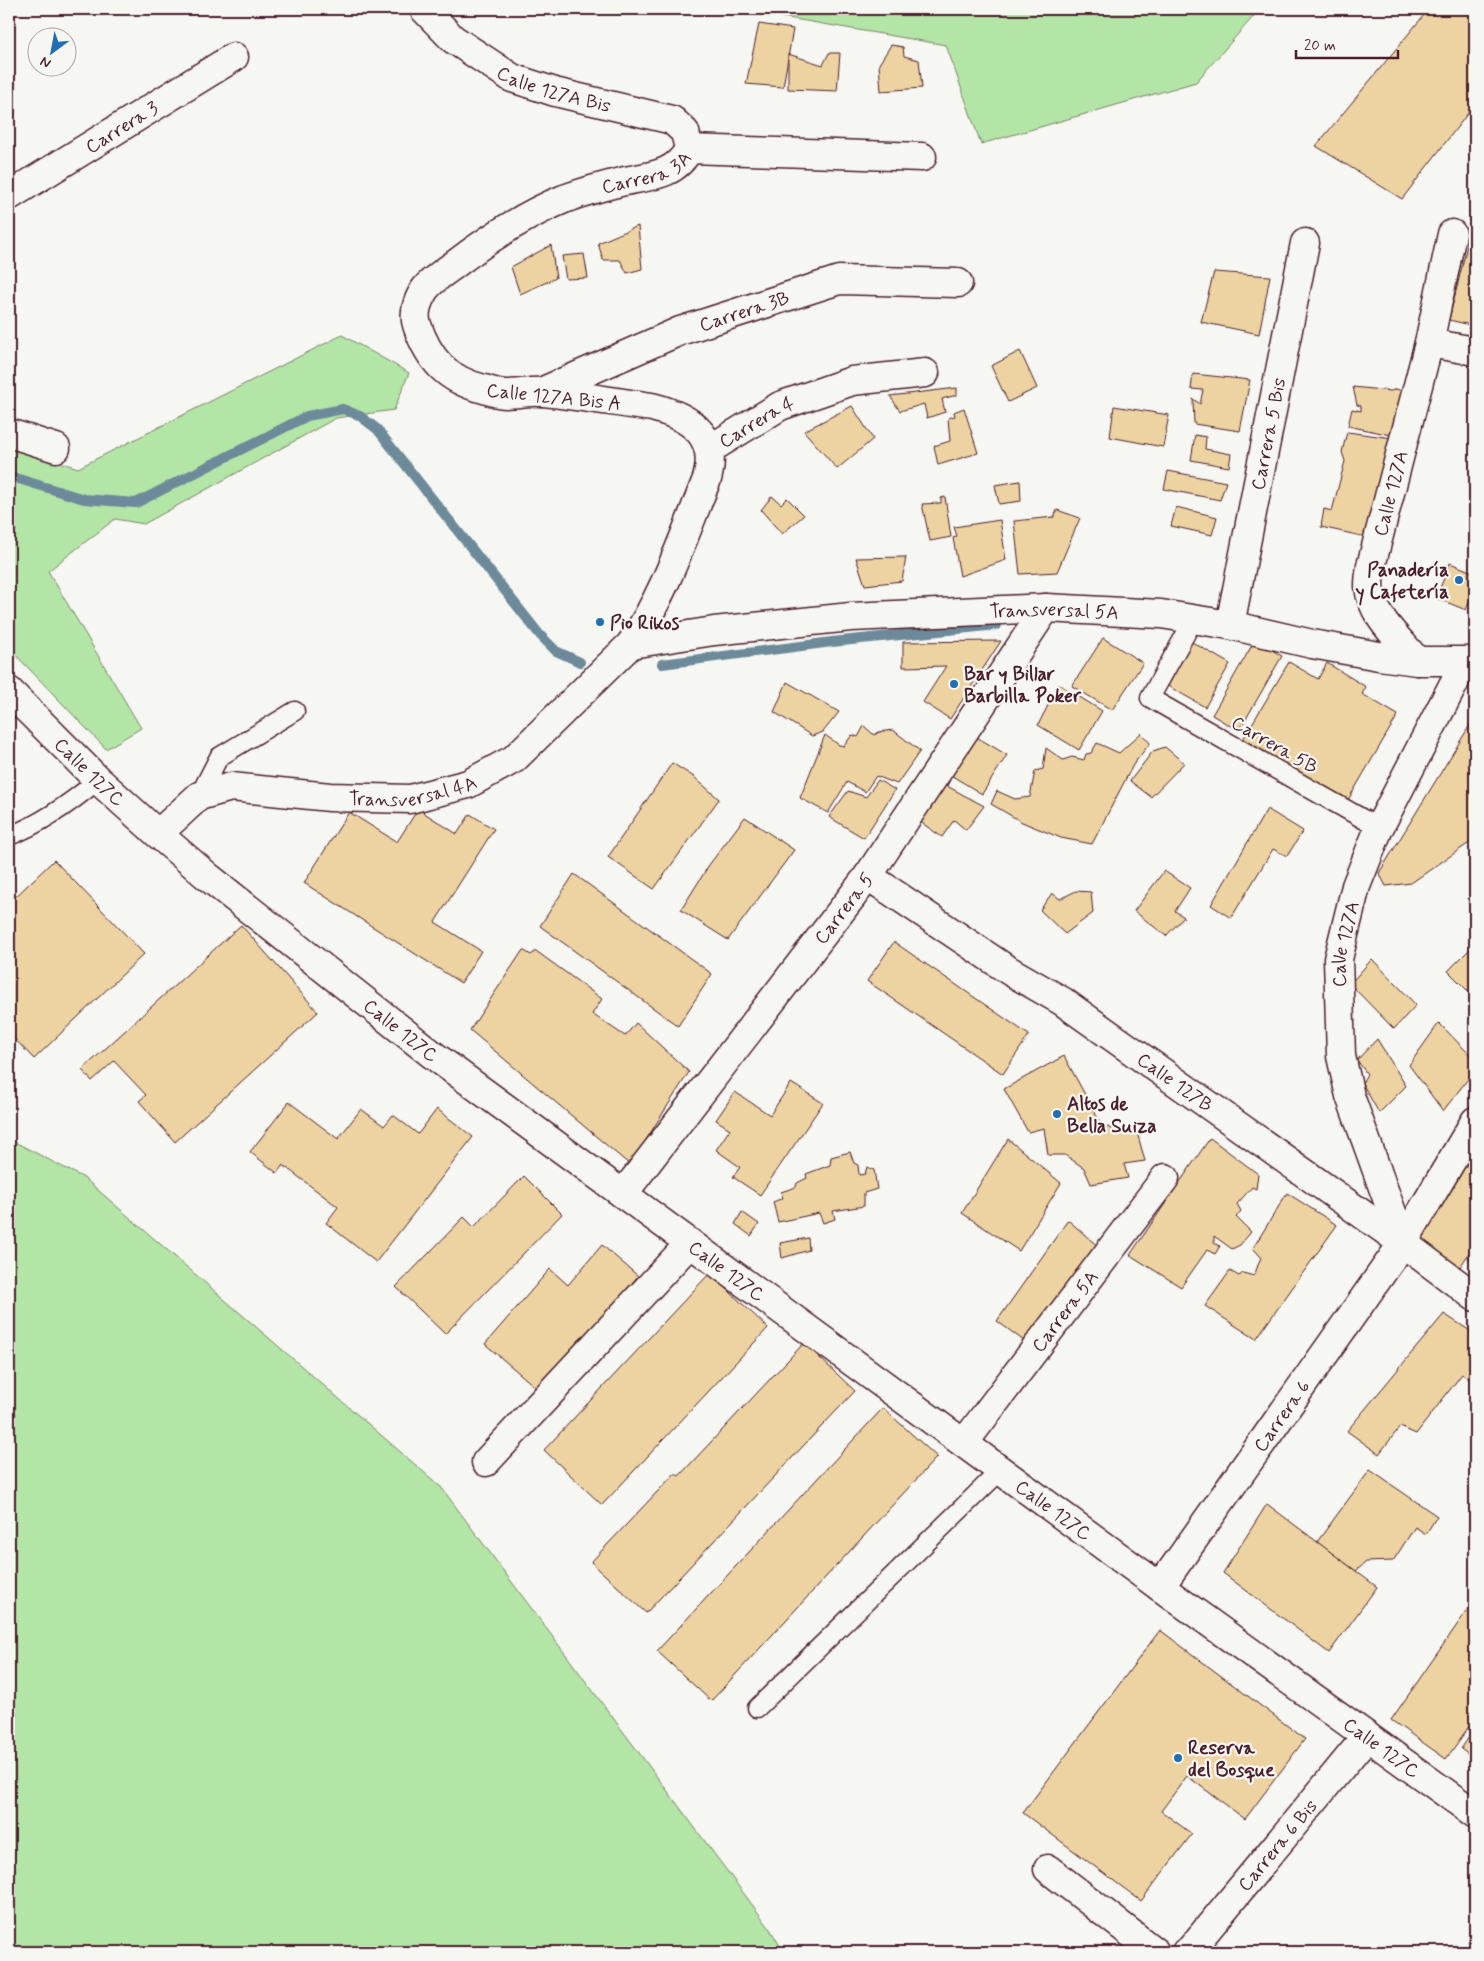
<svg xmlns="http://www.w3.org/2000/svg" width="1484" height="1961" font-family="Mynerve,sans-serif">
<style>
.green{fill:#b2e5a6;stroke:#7e8268}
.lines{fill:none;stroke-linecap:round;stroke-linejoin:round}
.stream{stroke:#6d8a9a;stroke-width:10}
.building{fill:#edd3a2;stroke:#4a1f2b}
.service-casing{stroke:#4a1f2b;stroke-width:21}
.minor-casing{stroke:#4a1f2b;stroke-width:31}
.service{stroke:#f6f6f2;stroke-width:18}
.minor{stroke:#f6f6f2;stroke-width:28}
.poi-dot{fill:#1f6fb2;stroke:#f6f6f2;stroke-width:2}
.labels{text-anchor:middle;stroke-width:4.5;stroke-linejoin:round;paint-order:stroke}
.street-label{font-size:19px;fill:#4a1f2b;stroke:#f6f6f2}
.poi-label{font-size:19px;font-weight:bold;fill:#4a1f2b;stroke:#f6f6f2;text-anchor:start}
</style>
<rect width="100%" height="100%" fill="#f6f6f2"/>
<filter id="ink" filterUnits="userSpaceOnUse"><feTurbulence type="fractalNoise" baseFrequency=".02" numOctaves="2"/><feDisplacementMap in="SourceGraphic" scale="10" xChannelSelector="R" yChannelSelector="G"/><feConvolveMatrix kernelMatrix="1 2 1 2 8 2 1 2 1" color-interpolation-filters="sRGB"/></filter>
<g filter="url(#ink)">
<!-- green -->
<g class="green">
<polygon points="741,9 1260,9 1196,82 981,144 946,45 747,11"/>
<polygon points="342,335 409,373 394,410 336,418 144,524 115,519 48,571 141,728 106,749 9,648 9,446 78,468"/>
<polygon points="9,1139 84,1178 441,1487 768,1926 784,1952 9,1952"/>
</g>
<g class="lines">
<!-- stream -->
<g class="stream">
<polyline points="9,476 84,499 136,503 307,416 343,409 360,416 377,429 540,635 556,651 580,662"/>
<polyline points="662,664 832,642 997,625"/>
</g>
</g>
<!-- building -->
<g class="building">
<polygon points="1429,9 1475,9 1475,104 1402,199 1316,146"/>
<polygon points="759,24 793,29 783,87 746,84"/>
<polygon points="891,45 903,47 904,56 919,60 922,88 881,91 879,64"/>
<polygon points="829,53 840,53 837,91 788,89 788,54 823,65"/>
<polygon points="638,226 642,269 627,273 620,260 603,260 598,243"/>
<polygon points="1470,233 1475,234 1475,326 1449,320"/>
<polygon points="551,245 556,278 520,294 511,267"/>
<polygon points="584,254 588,278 566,279 562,256"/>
<polygon points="1214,272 1270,276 1259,334 1201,322"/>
<polygon points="1020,351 1037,388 1008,402 991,366"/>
<polygon points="1193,374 1250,380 1240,431 1194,424 1193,399 1200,404 1203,390 1191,389"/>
<polygon points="1353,387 1391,391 1396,389 1402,391 1391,435 1348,426 1352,409 1361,411 1361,406 1357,405"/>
<polygon points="957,388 957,395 942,399 945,412 927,418 924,404 900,411 890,396"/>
<polygon points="852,406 873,439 837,469 804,431"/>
<polygon points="1114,406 1169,415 1163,447 1110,437"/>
<polygon points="964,408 978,453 938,465 934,446 950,441 948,418 955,416 954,412"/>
<polygon points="1347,432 1393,438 1366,537 1321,527 1324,509 1332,511 1345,461 1342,452"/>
<polygon points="1195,435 1206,437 1205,449 1231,454 1229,467 1191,460"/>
<polygon points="1168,471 1226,482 1220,500 1164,489"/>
<polygon points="1020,481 1021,501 999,504 995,485"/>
<polygon points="772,496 781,504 787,498 804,515 782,534 761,510"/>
<polygon points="945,497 951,537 930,541 922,504 941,503 941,498"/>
<polygon points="1176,507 1217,517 1212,535 1171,526"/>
<polygon points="1057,510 1080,518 1057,572 1020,574 1014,521 1054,517"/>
<polygon points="1000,520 1006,560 960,576 953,538 957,536 954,527"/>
<polygon points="906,557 902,581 865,585 856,558"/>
<polygon points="1450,563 1475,573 1475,587 1466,610 1436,598"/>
<polygon points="1103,638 1143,663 1112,710 1072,686"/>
<polygon points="1255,640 1282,656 1239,731 1212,715"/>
<polygon points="1001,641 950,719 923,702 946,666 903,667 903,642"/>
<polygon points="1192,642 1230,664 1205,707 1168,686"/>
<polygon points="1289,662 1318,679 1327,663 1366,687 1362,694 1398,715 1348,800 1243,739"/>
<polygon points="787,682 839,712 823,732 812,736 774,712"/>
<polygon points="1059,684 1102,711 1079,750 1038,725"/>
<polygon points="1475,717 1475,839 1411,883 1386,886 1379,873"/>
<polygon points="864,726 874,735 879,732 893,730 920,751 897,784 876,776 865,792 847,782 828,813 800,798 825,735 839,745 844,746 852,735 858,737"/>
<polygon points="968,732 1007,755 982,794 944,771"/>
<polygon points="1141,733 1150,743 1133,765 1092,844 1061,838 1022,822 991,804 997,791 1015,799 1030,797 1035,771 1043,769 1046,748 1063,760 1072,757 1084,760 1086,754 1091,753 1097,743 1119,753"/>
<polygon points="1165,747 1184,763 1151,797 1130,781 1153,751"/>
<polygon points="672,763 694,777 719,799 654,889 608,857"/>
<polygon points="942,774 950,780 947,786 984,806 966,830 954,820 942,837 913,817"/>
<polygon points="878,780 895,790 864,838 829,817 848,791 866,797"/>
<polygon points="418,809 457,834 470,814 494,829 435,922 481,951 461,983 304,883 349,812 397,842"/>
<polygon points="1267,809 1303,831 1287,856 1273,849 1231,918 1211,905"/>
<polygon points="745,817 794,850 728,940 681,910 709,865"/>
<polygon points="54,860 144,954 34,1059 10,1034 9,1035 9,903"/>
<polygon points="1164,871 1190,888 1175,911 1184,917 1166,936 1134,911"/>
<polygon points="574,874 712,974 678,1026 540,926"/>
<polygon points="1076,891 1091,892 1093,913 1065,934 1040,910 1052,893 1060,899"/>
<polygon points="241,925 318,1012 175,1142 139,1101 146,1095 114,1061 92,1081 82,1070"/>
<polygon points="894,942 1029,1035 1003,1074 867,981"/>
<polygon points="1472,947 1475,951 1474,997 1448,971"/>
<polygon points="523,950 531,955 536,951 602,999 592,1014 625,1036 636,1023 689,1072 630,1165 470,1030"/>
<polygon points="1372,959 1416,1005 1394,1029 1350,984"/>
<polygon points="1439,1023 1475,1060 1475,1070 1443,1111 1409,1065"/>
<polygon points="1377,1039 1406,1086 1379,1113 1362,1083 1367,1074 1357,1060"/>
<polygon points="1064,1056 1101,1124 1122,1134 1137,1132 1145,1161 1124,1164 1128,1178 1091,1184 1084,1168 1065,1155 1048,1155 1044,1128 1028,1132 1004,1089"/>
<polygon points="791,1083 823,1103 760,1195 733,1177 740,1167 716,1150 730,1129 716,1120 735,1092 770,1115"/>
<polygon points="289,1102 338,1139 361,1109 384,1126 393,1115 418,1134 437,1109 473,1137 376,1262 326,1223 338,1207 283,1165 277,1173 250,1152"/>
<polygon points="1210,1138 1258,1174 1256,1189 1252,1187 1237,1204 1241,1211 1236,1217 1251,1232 1240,1245 1232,1249 1214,1236 1214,1243 1220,1246 1215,1254 1207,1250 1181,1287 1130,1255"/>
<polygon points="1008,1139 1061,1183 1019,1251 962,1213"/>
<polygon points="850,1152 854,1163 858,1165 859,1175 865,1174 867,1167 874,1170 877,1189 864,1193 864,1206 833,1211 835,1219 823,1223 819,1213 778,1222 773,1202 783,1198 781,1192 796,1187 797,1183 807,1178 806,1174 830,1165 831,1157"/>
<polygon points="1473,1155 1475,1156 1475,1244 1460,1267 1416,1238"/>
<polygon points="524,1176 562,1214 445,1334 396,1287 464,1217 474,1227"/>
<polygon points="1287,1193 1337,1225 1256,1339 1205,1306 1230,1271 1239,1276 1243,1273 1254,1276 1261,1257 1253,1248"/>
<polygon points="742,1212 759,1224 751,1236 735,1224"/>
<polygon points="1068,1220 1101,1249 1028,1344 997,1321"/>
<polygon points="808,1238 809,1250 782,1258 780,1243"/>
<polygon points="602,1245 638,1276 540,1391 485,1344 550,1269 568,1285"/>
<polygon points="1475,1248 1475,1263 1468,1258"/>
<polygon points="710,1273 768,1328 602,1505 544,1450"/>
<polygon points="1444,1314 1475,1334 1475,1383 1462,1374 1416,1434 1400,1427 1379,1454 1347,1431"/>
<polygon points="804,1343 855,1391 646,1613 591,1562 675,1473 679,1476"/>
<polygon points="883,1408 937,1457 711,1701 657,1651"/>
<polygon points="1370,1470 1437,1516 1426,1534 1415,1527 1393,1561 1366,1562 1356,1571 1317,1542"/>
<polygon points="1267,1504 1377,1587 1329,1653 1223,1573"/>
<polygon points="1475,1599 1475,1718 1446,1759 1391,1720"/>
<polygon points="1160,1630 1305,1739 1245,1819 1187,1776 1161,1811 1192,1834 1141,1901 1023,1813"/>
<polygon points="1475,1728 1475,1760 1461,1749"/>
</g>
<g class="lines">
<defs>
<g id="service">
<polyline points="1194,619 1150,698 1379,828"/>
<polyline points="199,796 219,757 295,711"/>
<path d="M9 836C41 824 72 802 98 780"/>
<polyline points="757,1708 1001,1470"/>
</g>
<g id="minor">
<path id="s1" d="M424 9 453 39 512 78 555 92 672 120 685 132 689 149"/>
<polyline points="689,149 922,157"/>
<path id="s2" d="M9 196 234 57"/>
<polyline points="1429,343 1475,351"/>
<path id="s3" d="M541 392 680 331 839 280 958 283"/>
<polyline points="9,433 56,448"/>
<path id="s4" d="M710 449 780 406 852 381 925 373"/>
<path id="s5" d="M1230 625 1305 243"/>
<path id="s6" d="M631 644 714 631 851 617 1046 608 1161 614 1230 625 1312 644 1379 656 1417 661H1475"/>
<path id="s7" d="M1417 661C1399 639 1371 615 1369 586 1369 579 1370 572 1371 566L1429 343 1452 234"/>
<path id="s8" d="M9 691 98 780 158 834 207 876 433 1055 1160 1587 1475 1814"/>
<path id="s9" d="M158 834 199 796 231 787 330 797 410 799 468 784 514 759 631 644C665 594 684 535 707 479 719 436 691 417 652 407 616 402 580 396 544 392 531 391 518 394 506 394 499 394 491 391 484 389 447 380 429 360 417 325 413 313 418 299 425 289 432 280 444 272 454 265 488 239 524 215 564 199 583 192 604 186 625 181 651 176 676 175 689 149"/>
<path id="s10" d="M868 876 1008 970 1062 1001 1403 1243 1475 1297"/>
<path id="s11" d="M623 1194 868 876 1046 608"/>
<path id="s12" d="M1403 1243 1350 1096 1341 1056 1338 959 1356 886 1379 828 1465 662"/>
<path id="s13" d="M964 1443 1165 1178"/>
<polyline points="486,1462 690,1243"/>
<path id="s14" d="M1160 1587 1403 1243 1475 1121"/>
<polyline points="1048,1869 1155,1952"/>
<path id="s15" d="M1186 1952 1190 1950 1367 1736"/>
</g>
</defs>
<!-- service casing -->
<use href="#service" class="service-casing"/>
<!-- minor casing -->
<use href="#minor" class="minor-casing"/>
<!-- service -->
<use href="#service" class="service"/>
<!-- minor -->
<use href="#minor" class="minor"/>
</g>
</g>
<!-- markers -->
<g class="poi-dot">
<circle cx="1459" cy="580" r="5"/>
<circle cx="600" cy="622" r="5"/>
<circle cx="954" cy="684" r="5"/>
<circle cx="1057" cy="1114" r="5"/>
<circle cx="1178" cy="1758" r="5"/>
</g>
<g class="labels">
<!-- street labels -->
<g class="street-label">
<text dy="7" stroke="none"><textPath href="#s1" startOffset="156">Calle 127A Bis</textPath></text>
<text dy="7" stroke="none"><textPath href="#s2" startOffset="132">Carrera 3</textPath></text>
<text dy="7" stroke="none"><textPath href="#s9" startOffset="1390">Carrera 3A</textPath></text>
<text dy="7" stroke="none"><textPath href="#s3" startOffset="219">Carrera 3B</textPath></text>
<text transform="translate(554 396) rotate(6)" y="7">Calle 127A Bis A</text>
<text dy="7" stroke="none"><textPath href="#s4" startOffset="54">Carrera 4</textPath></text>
<text dy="7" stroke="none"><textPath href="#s5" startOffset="195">Carrera 5 Bis</textPath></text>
<text dy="7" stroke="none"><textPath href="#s7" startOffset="186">Calle 127A</textPath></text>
<text dy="7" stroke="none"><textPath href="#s6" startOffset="425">Transversal 5A</textPath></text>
<text transform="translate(1275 744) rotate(30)" y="7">Carrera 5B</text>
<text dy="7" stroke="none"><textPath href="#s8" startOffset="114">Calle 127C</textPath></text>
<text dy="7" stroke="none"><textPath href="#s9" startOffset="272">Transversal 4A</textPath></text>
<text dy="7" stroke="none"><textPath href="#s11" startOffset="361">Carrera 5</textPath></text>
<text dy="7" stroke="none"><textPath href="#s12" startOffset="310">Calle 127A</textPath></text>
<text dy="7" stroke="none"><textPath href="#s8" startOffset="519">Calle 127C</textPath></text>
<text dy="7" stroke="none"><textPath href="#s10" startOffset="370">Calle 127B</textPath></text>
<text dy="7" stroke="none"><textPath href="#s8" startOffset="924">Calle 127C</textPath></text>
<text dy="7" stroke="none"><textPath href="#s13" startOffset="166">Carrera 5A</textPath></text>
<text dy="7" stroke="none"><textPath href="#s14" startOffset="210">Carrera 6</textPath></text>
<text dy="7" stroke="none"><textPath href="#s8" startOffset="1329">Calle 127C</textPath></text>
<text dy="7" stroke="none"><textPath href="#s8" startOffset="1734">Calle 127C</textPath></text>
<text dy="7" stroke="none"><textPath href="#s15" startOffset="141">Carrera 6 Bis</textPath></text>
</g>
<!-- poi labels -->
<g class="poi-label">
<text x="1449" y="576" text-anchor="end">Panadería<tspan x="1449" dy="22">y Cafetería</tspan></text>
<text x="610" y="629">Pio Rikos</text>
<text x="964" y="680">Bar y Billar<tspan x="964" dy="22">Barbilla Poker</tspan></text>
<text x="1067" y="1110">Altos de<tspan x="1067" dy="22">Bella Suiza</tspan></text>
<text x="1188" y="1754">Reserva<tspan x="1188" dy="22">del Bosque</tspan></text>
</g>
</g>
<!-- margin -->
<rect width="1484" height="1961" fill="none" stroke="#f6f6f2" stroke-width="30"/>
<rect x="15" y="15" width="1454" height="1931" fill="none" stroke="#4a1f2b" stroke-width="2" filter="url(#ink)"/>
<!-- north arrow -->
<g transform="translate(52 52) rotate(212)"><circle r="24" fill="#f6f6f2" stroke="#b1a0a2"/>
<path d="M0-4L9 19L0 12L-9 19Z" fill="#1f6fb2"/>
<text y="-8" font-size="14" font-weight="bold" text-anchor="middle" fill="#4a1f2b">N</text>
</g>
<!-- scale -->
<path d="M1296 50v8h102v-8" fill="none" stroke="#4a1f2b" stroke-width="2.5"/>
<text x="1304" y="50" font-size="15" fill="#4a1f2b" stroke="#f6f6f2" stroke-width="4" paint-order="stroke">20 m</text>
</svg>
